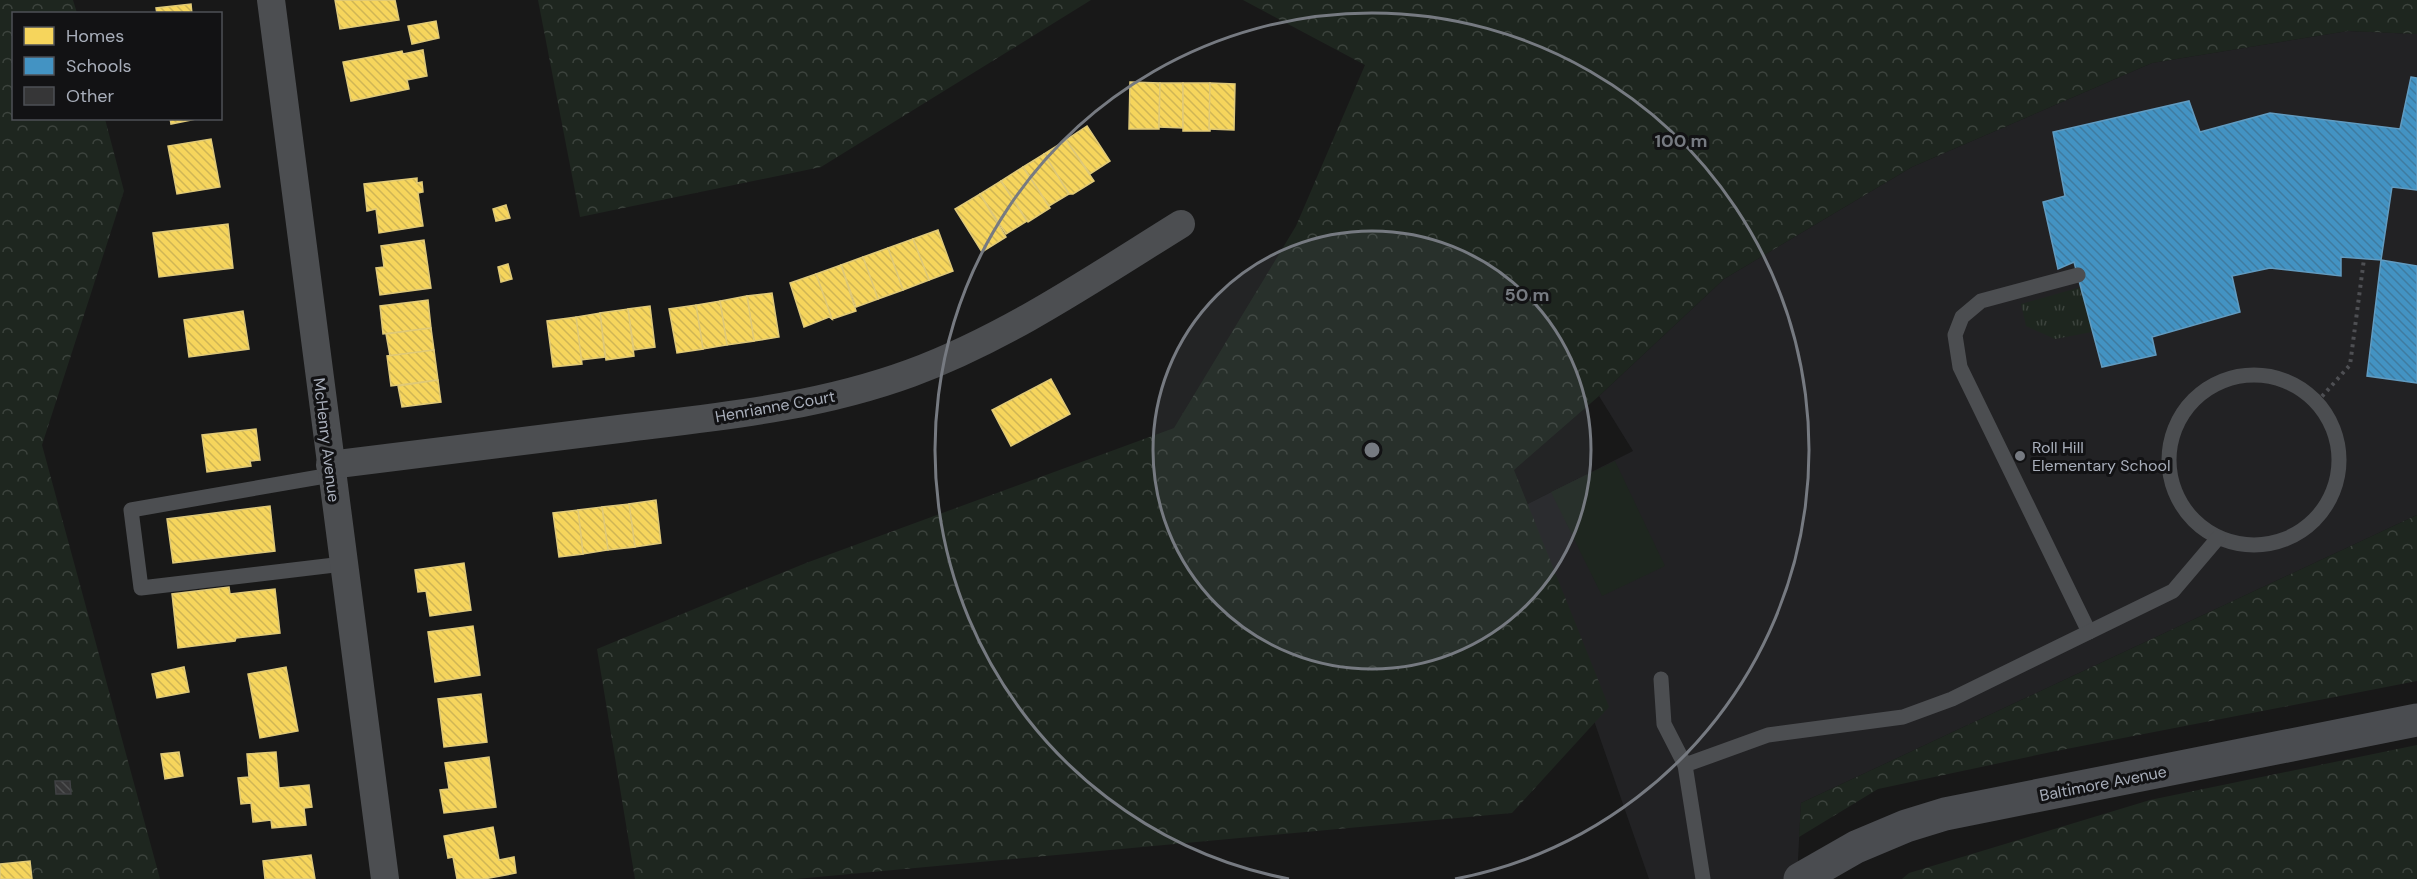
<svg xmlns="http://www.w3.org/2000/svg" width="2417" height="879" font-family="'DM Sans',sans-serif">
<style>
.built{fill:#222224}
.forest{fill:url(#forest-crowns)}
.park{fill:url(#park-tufts)}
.pitch{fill:#1e261f}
.homes{fill:url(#homes-back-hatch);stroke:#dfc978;stroke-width:1.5}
.schools{fill:url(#schools-back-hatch);stroke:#619bc0;stroke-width:1.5}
.building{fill:url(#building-back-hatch);stroke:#404144;stroke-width:1.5}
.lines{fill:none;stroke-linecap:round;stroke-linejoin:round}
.path{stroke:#4e4f53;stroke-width:4;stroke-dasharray:3 4.5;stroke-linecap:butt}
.lane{stroke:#4c4e51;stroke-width:15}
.street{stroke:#4c4e51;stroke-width:28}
.secondary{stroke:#4a4c50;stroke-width:33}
.ring{fill:none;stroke:#767a81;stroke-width:3}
.poi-dot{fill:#767a81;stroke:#121214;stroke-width:2}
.labels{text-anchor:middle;stroke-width:6;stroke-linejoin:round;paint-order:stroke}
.street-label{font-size:16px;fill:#a8aeba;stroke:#121214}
.poi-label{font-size:16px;fill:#a8aeba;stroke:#121214;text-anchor:start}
.centre{fill:#767a81;stroke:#121214;stroke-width:3}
.ring-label{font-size:18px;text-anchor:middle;font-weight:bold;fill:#767a81;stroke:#121214;stroke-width:6;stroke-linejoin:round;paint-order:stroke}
</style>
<defs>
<pattern id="forest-crowns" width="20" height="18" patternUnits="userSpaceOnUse" patternTransform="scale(1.5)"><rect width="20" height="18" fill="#1e261f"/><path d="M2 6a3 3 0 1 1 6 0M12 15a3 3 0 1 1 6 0" fill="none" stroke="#3c433d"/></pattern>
<pattern id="park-tufts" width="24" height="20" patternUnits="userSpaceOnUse" patternTransform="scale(1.5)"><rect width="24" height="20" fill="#1e261f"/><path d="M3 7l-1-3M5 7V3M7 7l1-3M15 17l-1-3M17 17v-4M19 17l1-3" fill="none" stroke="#3c433d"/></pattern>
<pattern id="homes-back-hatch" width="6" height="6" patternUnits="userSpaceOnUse" patternTransform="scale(1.5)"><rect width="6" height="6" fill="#f6d55c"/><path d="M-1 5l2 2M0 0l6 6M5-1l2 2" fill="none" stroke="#cfb555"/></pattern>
<pattern id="schools-back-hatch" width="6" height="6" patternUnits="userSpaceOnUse" patternTransform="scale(1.5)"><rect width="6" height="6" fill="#4393c3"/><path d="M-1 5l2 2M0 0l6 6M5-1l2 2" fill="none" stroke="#3f7ba0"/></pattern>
<pattern id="building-back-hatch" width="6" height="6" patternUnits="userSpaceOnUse" patternTransform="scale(1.5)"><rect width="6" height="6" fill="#363637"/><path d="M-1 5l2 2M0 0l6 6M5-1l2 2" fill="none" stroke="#505152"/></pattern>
</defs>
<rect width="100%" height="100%" fill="#181818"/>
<!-- built -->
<polygon class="built" points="2348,31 2417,34 2417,515 1801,803 1797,879 1649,879 1520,508 1633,451 1599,396 1724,279 1912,167 2152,63"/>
<!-- forest -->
<g class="forest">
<polygon points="0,0 73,0 77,13 14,14 14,118 105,119 124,191 42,445 160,879 0,879"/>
<polygon points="538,0 1091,0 821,167 580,217"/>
<polygon points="1243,0 2417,0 2417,34 2348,31 2152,63 1912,167 1724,279 1599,396 1514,470 1609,707 1512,813 796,879 635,879 597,649 806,563 1174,428 1296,226 1365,65"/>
<polygon points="2417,515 2417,681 2056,751 1878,789 1799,837 1801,803"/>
<polygon points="2417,745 2417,879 1902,879 1909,873 2150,800"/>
</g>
<!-- park -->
<polygon class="park" points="2081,287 2092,332 2055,339 2026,326 2021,304"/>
<!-- pitch -->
<polygon class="pitch" points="1615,461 1665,566 1602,596 1551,492"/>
<!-- homes -->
<g class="homes">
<polygon points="335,0 395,0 399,20 340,29"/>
<polygon points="191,4 192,14 157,14 156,8"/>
<polygon points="436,21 439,38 412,44 408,26"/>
<polygon points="423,50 427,76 407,80 409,89 351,101 343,62 402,51 403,54"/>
<polygon points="1130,82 1160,83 1159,129 1129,129"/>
<polygon points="1160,83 1183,83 1183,128 1159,127"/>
<rect x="1183" y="83" width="27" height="48"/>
<polygon points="1210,83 1235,84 1234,130 1209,129"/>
<polygon points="170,118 201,118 171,124"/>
<polygon points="1087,126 1110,161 1090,174 1066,140"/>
<polygon points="211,139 220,187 177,194 168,146"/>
<polygon points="1066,140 1094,181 1073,194 1069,194 1044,154"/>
<polygon points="1044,154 1069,194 1049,206 1023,167"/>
<polygon points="1023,167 1050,208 1028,222 1001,181"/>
<polygon points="417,178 417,183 422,182 423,192 418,193 423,226 379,233 376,209 367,211 364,184"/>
<polygon points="1001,181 1027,221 1006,234 980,194"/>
<polygon points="980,194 1006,237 982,252 955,209"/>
<polygon points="506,205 510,218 496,221 493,209"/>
<polygon points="228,224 233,268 159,277 153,233"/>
<polygon points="938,230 953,271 929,280 913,239"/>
<polygon points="913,239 929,280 903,290 888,248"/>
<polygon points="424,240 431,288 380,295 376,268 384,267 381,246"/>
<polygon points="888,248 903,290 878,299 863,257"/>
<polygon points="863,257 878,299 856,307 841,265"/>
<polygon points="508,264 512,279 501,282 498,267"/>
<polygon points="841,265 856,311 832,319 816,274"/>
<polygon points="816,274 832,319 829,317 804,327 790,283"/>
<polygon points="772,293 779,337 754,341 747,296"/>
<polygon points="747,296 754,341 727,345 720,301"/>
<polygon points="428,300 431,328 383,334 380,306"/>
<polygon points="720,301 727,345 703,349 696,305"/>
<polygon points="696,305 703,349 677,353 669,309"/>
<polygon points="650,306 655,347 634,350 628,309"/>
<polygon points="628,309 634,356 606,360 600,313"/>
<polygon points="243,311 249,349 189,357 184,320"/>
<polygon points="600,313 605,357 581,360 576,317"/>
<polygon points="576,317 582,364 553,367 547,321"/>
<polygon points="431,328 434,350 390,356 386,334"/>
<polygon points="434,350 438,380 391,386 387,356"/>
<polygon points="1051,379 1070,414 1011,446 992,410"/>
<polygon points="438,380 441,402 402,407 398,386"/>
<polygon points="256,429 260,460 250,461 251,466 207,472 202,435"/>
<polygon points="656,500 661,543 635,547 629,504"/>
<polygon points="629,504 635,547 608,550 602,507"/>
<polygon points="270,506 275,551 173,563 167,519"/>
<polygon points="602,507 608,550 583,554 578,510"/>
<polygon points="578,510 583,554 559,557 553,513"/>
<polygon points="464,563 471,610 430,616 426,591 418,592 415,570"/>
<polygon points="229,587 230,594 275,589 280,633 236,638 235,641 178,648 172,594"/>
<polygon points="473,626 480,675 435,682 428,632"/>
<polygon points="184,667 189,692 157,698 152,674"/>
<polygon points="286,667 298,731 260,738 248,674"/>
<polygon points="481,694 487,742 444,747 438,699"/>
<polygon points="179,752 183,776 165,779 161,754"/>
<polygon points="276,752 279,788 309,785 312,807 304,808 306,825 272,828 271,820 253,822 251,803 241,804 238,778 249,777 247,754"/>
<polygon points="489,757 496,807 444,813 440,790 449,789 445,763"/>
<polygon points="493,827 499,860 514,857 516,873 484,879 457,879 453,857 448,858 444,836"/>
<polygon points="311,855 315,879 265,879 263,861"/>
<polygon points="30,861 32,879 0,879 0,864"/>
</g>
<!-- schools -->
<g class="schools">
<polygon points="2411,77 2417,78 2417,190 2392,187 2381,260 2341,257 2341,276 2270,268 2232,276 2240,312 2152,337 2156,355 2102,367 2074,262 2058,269 2043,202 2065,196 2053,132 2189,101 2200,132 2270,113 2400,129"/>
<polygon points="2381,260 2417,266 2417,383 2367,376"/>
</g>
<!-- building -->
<polygon class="building" points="55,781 70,781 71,794 56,794"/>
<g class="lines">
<!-- path -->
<polyline class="path" points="2317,402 2350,365 2364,259"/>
<!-- lane -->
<g class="lane">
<polyline points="2078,275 1981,301 1962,317 1955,335 1960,367 2089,632"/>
<circle cx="2254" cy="460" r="85"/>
<polyline points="331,475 131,510 141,588 343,564"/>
<polyline points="1661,679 1664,724 1685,765"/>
<polyline points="1703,879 1685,765 1768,735 1903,717 1952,699 2173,591 2218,538"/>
</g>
<!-- street -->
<g class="street">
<polyline points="271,0 385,879"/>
<path d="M330 465C429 453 528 441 627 428 725 416 818 407 911 373 1008 337 1094 278 1181 224"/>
</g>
<!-- secondary -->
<polyline class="secondary" points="1800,879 1856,847 1906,826 1945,814 2417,720"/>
</g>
<!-- distance rings -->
<circle cx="1372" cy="450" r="219" fill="#767a81" fill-opacity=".12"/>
<g class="ring">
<circle cx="1372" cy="450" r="219"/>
<path d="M1289 879A437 437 0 1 1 1455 879"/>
</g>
<!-- markers -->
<circle class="poi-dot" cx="2020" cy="456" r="6"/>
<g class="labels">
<!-- street labels -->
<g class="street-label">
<text transform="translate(775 406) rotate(-10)" y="6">Henrianne Court</text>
<text transform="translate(327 440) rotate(83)" y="6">McHenry Avenue</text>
<text transform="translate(2103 783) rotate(-11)" y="6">Baltimore Avenue</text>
</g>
<!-- poi labels -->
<g class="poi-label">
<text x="2032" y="453">Roll Hill<tspan x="2032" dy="18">Elementary School</tspan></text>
</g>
</g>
<circle cx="1372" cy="450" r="9" class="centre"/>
<g class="ring-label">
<text x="1681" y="147">100 m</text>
<text x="1527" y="301">50 m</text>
</g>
<!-- legend -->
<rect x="12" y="12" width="210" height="108" fill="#121214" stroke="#4e5056" stroke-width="1.5"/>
<rect x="24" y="27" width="30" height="18" fill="#f6d55c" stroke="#4e5056" stroke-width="1.5"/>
<text x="66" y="42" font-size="18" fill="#a8aeba">Homes</text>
<rect x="24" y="57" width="30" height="18" fill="#4393c3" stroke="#4e5056" stroke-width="1.5"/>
<text x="66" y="72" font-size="18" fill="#a8aeba">Schools</text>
<rect x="24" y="87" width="30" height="18" fill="#363637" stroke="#4e5056" stroke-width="1.5"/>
<text x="66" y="102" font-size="18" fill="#a8aeba">Other</text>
</svg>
